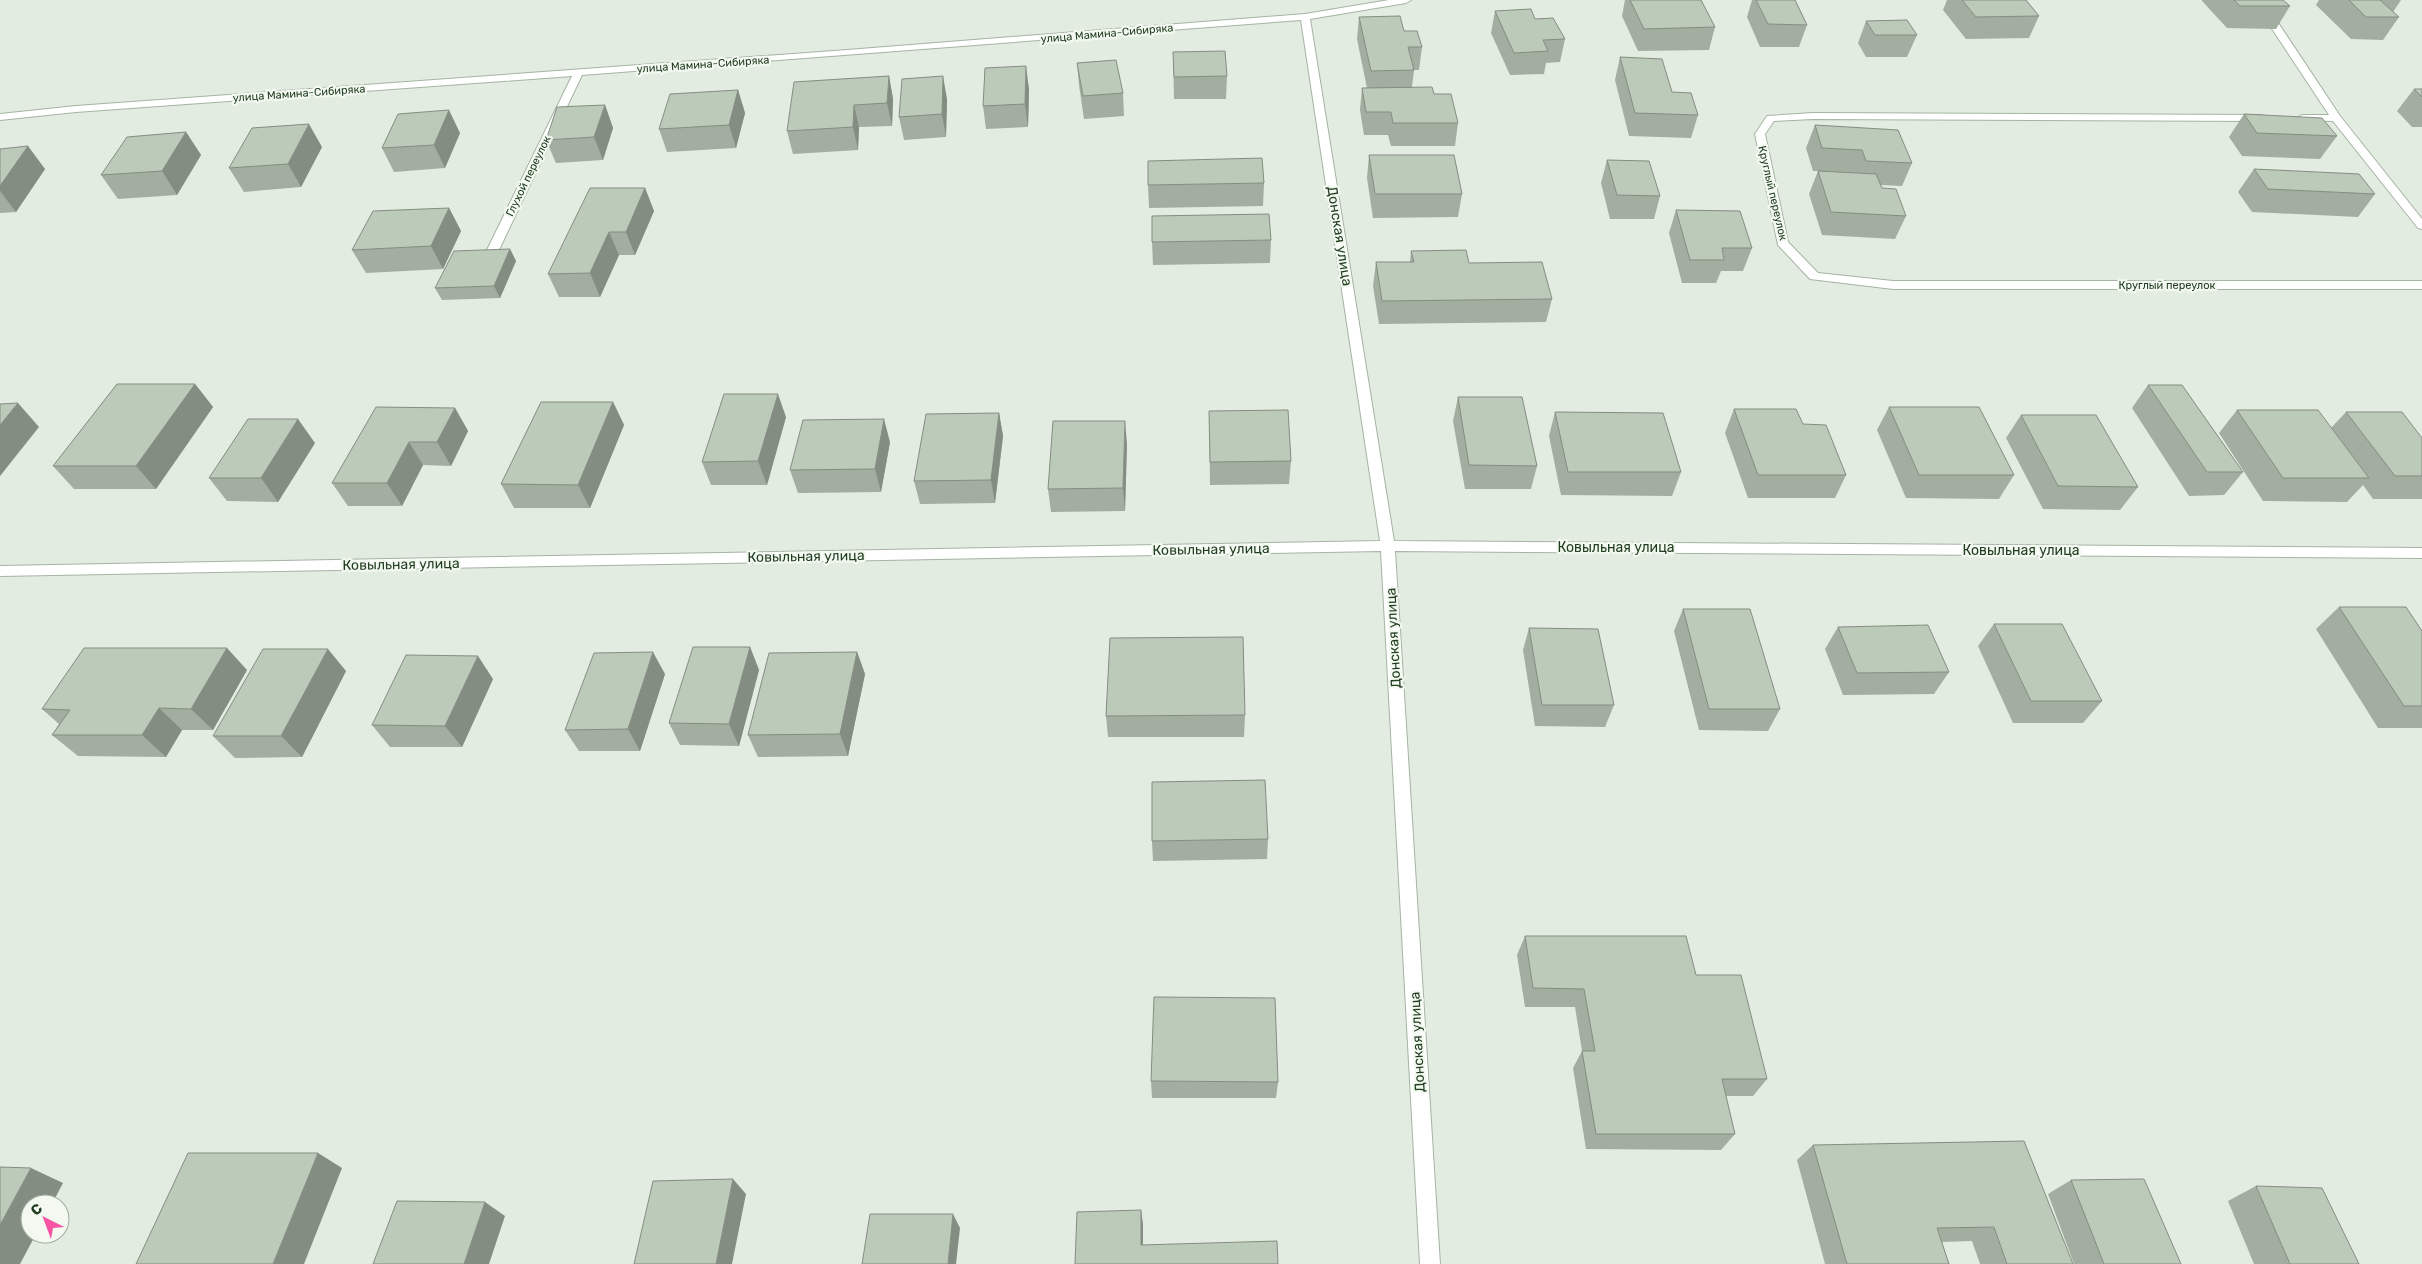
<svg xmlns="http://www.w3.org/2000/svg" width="2422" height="1264" font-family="Rubik,sans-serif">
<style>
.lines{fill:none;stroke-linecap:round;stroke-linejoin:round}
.minor-casing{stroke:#a5b4a3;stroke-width:2}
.minor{fill:#fff;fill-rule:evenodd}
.wall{fill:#a2ae9f}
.shaded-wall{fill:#848d82}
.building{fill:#bccab9;stroke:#848d82}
.labels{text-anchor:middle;stroke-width:4.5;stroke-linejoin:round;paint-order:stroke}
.far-street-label{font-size:11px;fill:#213e20;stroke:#f3f8f1}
.street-label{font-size:14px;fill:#213e20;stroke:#f3f8f1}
</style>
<rect width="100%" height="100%" fill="#e3ece1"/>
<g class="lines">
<defs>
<g id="minor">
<polygon points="1389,0 1411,0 1406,3 1310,19 1394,541 2422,548 2422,558 1395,551 1440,1264 1420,1264 1381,551 0,576 0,566 1380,541 1301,20 582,75 498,252 492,255 486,252 572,76 76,112 0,120 0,114 76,106 847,50 1305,14"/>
<polygon points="2253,0 2263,0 2340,116 2422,219 2422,229 2418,228 2333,121 2298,120 2297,118 2302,115 2329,115"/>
<polygon points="1813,113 2262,115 2267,118 2262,121 1813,119 1774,121 1765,134 1788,242 1818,273 1893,281 2422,281 2422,289 1893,289 1810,279 1778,245 1755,134 1767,116"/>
</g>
</defs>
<!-- minor casing -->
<use href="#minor" class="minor-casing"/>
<!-- minor -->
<use href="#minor" class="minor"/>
</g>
<!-- wall -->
<g class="wall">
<polygon points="1625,0 1701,0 1715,27 1709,50 1638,51 1622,16"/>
<polygon points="1752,0 1795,0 1807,25 1799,47 1760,47 1747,17"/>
<polygon points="1947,0 2026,0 2039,16 2029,38 1966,39 1943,10"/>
<polygon points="2202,0 2283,0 2290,6 2276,29 2227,28 2202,1"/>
<polygon points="2319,0 2401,0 2393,12 2399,17 2383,40 2351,39 2316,5"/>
<polygon points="1495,11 1535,19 1565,39 1560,62 1546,63 1544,74 1510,75 1491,33"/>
<polygon points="1359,17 1404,31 1422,47 1419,70 1414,70 1412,87 1434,94 1458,123 1455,146 1391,146 1388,135 1364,135 1360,110 1362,88 1367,88 1357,39"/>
<polygon points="1866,21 1917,35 1907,57 1866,57 1858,43"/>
<polygon points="1173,52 1227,76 1226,99 1174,99"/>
<polygon points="1620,57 1672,92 1698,115 1691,138 1629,136 1615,80"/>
<polygon points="1077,63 1123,93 1124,116 1084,119 1079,85"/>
<polygon points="889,76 893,99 892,126 859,127 858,150 793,154 787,131"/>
<polygon points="1029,89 1028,127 986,129 983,106"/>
<polygon points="2414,89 2422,89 2422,127 2412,127 2397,111"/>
<polygon points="738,90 745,113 736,148 667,152 659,129"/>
<polygon points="947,99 946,137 904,140 899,117"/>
<polygon points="605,105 613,128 603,160 556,163 546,140"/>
<polygon points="2244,114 2337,136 2320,159 2242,156 2229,137"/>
<polygon points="1815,125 1912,163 1902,186 1880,185 1882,188 1906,216 1895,239 1822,235 1809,194 1818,171 1813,171 1806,148"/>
<polygon points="186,132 201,155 177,195 118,199 101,175"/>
<polygon points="460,133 445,168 394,172 382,148"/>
<polygon points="322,147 301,187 244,192 229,168"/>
<polygon points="0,149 45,169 16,212 0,213"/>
<polygon points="1369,155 1462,194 1458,217 1373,218 1367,178"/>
<polygon points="1607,160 1660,196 1654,219 1610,219 1601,183"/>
<polygon points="2254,169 2375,194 2358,217 2252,212 2238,192"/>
<polygon points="1264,183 1263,206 1149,208 1148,185"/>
<polygon points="645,188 654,211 635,255 619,255 600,297 559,297 548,274"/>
<polygon points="449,208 461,231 443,269 366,273 352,250"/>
<polygon points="1676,210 1752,248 1743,271 1721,271 1716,283 1682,283 1669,233"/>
<polygon points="1271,240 1270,263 1153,265 1152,242"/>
<polygon points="510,249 516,261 500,298 442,300 435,288"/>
<polygon points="1411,251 1469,263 1552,299 1546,322 1379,324 1373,286 1376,262 1410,262"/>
<polygon points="195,384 213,407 156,489 74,489 53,466"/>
<polygon points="2148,385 2243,472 2224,495 2189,496 2132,408"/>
<polygon points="1458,397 1537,466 1531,489 1465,489 1453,421"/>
<polygon points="613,402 624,425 590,508 514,508 501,484"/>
<polygon points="1889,407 2014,475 1999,499 1906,498 1877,430"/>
<polygon points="455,408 468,431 451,466 423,465 402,506 348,506 332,483"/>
<polygon points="1734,409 1803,424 1846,475 1835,498 1748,498 1725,433"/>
<polygon points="2237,410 2331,428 2346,412 2422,438 2422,499 2373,499 2363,485 2347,502 2263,501 2219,433"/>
<polygon points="1209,411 1291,461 1289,484 1210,485"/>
<polygon points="1555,412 1681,472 1672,496 1561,495 1549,436"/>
<polygon points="999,413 1003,436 995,503 920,504 914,481"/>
<polygon points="2021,415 2138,487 2120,510 2043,509 2006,438"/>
<polygon points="786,417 767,485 711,485 702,462"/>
<polygon points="890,442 881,492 798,493 790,470"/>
<polygon points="315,443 278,502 227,501 209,478"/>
<polygon points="1127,444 1125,511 1051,512 1048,489"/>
<polygon points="2339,607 2422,631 2422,728 2378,728 2316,629"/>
<polygon points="1683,609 1780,709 1768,731 1699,730 1674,631"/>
<polygon points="1994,624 2102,701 2083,723 2013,723 1978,646"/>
<polygon points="1838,627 1949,672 1934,694 1843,695 1825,649"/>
<polygon points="1529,628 1614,705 1605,727 1535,726 1523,650"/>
<polygon points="750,647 759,670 739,746 680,745 669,723"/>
<polygon points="857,652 865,674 848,756 758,757 748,735"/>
<polygon points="247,670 213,730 182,730 166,757 78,756 52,735 59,724 42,709"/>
<polygon points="346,671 302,757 235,758 213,736"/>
<polygon points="665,674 640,751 579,751 565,730"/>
<polygon points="493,679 462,747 390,747 372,725"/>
<polygon points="1245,715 1244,737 1108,737 1106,716"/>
<polygon points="1268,839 1267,859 1153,861 1152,841"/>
<polygon points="1525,936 1696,975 1767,1079 1753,1096 1726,1096 1735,1134 1721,1150 1586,1149 1573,1068 1582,1051 1575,1007 1525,1007 1517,955"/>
<polygon points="1151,1081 1278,1082 1276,1098 1152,1098"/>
<polygon points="1813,1145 2073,1264 1980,1264 1972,1241 1942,1242 1949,1264 1825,1264 1797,1160"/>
<polygon points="2071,1180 2181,1264 2074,1264 2048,1194"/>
<polygon points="2256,1186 2359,1264 2254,1264 2228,1201"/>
</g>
<!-- shaded-wall -->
<g class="shaded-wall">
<polygon points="1026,66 1029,89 1028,127 1025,104"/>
<polygon points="889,76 893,99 892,126 887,103"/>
<polygon points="943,76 947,99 946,137 942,114"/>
<polygon points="738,90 745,113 736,148 729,125"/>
<polygon points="605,105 613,128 603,160 594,137"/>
<polygon points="854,105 859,127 858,150 853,127"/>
<polygon points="449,110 460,133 445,168 434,145"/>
<polygon points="309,124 322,147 301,187 288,164"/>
<polygon points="186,132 201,155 177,195 162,171"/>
<polygon points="28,146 45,169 16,212 0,191 0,186"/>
<polygon points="645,188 654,211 635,255 626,232"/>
<polygon points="449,208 461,231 443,269 431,246"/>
<polygon points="609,232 619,255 600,297 590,273"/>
<polygon points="510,249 516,261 500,298 494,286"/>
<polygon points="195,384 213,407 156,489 136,466"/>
<polygon points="778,394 786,417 767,485 758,461"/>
<polygon points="613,402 624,425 590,508 578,485"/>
<polygon points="18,403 39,427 0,476 0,425"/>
<polygon points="455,408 468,431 451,466 437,442"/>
<polygon points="999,413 1003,436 995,503 991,480"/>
<polygon points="298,419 315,443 278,502 261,478"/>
<polygon points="884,419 890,442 881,492 875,469"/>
<polygon points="1125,421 1127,444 1125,511 1123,488"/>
<polygon points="409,442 423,465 402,506 387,483"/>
<polygon points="750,647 759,670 739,746 729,724"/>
<polygon points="227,648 247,670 213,730 191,709"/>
<polygon points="328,649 346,671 302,757 281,736"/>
<polygon points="653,652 665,674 640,751 628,729"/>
<polygon points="857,652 865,674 848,756 840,734"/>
<polygon points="478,656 493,679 462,747 445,726"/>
<polygon points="159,708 182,730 166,757 142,735"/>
<polygon points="318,1153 342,1168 304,1264 273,1264"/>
<polygon points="31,1168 63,1183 52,1204 30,1204 30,1234 36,1234 20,1264 0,1264 0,1225"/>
<polygon points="733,1179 746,1194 732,1264 716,1264"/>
<polygon points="485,1202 505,1216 489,1264 464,1264"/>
<polygon points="1141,1210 1143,1224 1143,1258 1141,1245"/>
<polygon points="953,1214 960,1228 956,1264 948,1264"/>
</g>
<!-- building -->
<g class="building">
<polygon points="1630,0 1701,0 1715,27 1644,29"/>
<polygon points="1756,0 1795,0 1807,25 1768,24"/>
<polygon points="1962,0 2026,0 2039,16 1976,17"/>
<polygon points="2234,0 2283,0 2290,6 2240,6"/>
<polygon points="2349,0 2380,0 2399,17 2366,17"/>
<polygon points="1531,9 1535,19 1553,18 1565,39 1543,40 1548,51 1514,53 1495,11"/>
<polygon points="1400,16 1404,31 1417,31 1422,47 1408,47 1414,70 1371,71 1359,17"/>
<polygon points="1907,20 1917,35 1875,35 1866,21"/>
<polygon points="1225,51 1227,76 1174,77 1173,52"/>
<polygon points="1620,57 1662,59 1672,92 1691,93 1698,115 1635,113"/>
<polygon points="1116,60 1123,93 1083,96 1077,63"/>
<polygon points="1026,66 1025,104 983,106 985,68"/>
<polygon points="889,76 887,103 854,105 853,127 787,131 794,82"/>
<polygon points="943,76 942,114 899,117 902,79"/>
<polygon points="1432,87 1434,94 1451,94 1458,123 1393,123 1391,112 1366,112 1362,88"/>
<polygon points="2414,89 2422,89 2422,97"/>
<polygon points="738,90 729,125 659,129 670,94"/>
<polygon points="605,105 594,137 546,140 557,107"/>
<polygon points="449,110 434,145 382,148 398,114"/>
<polygon points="2244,114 2322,118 2337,136 2257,133"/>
<polygon points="309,124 288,164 229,168 252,128"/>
<polygon points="1815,125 1898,130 1912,163 1866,161 1862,150 1822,148"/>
<polygon points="186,132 162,171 101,175 127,137"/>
<polygon points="28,146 0,186 0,149"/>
<polygon points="1369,155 1454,155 1462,194 1375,194"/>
<polygon points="1262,158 1264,183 1148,185 1148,161"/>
<polygon points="1607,160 1649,161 1660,196 1617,195"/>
<polygon points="2254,169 2359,174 2375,194 2268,189"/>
<polygon points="1818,171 1876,174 1882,188 1896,189 1906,216 1831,212"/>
<polygon points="590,188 645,188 626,232 609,232 590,273 548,274"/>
<polygon points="449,208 431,246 352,250 373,211"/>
<polygon points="1676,210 1740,211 1752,248 1722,248 1724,260 1690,260"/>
<polygon points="1269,214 1271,240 1152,242 1152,216"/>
<polygon points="510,249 494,286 435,288 454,251"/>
<polygon points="1466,250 1469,263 1542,262 1552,299 1382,301 1376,262 1414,262 1411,251"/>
<polygon points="117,384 195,384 136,466 53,466"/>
<polygon points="2148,385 2182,385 2243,472 2207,472"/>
<polygon points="724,394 778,394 758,461 702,462"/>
<polygon points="1458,397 1522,397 1537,466 1469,465"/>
<polygon points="541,402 613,402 578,485 501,484"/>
<polygon points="18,403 0,425 0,404"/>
<polygon points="376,407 455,408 437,442 409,442 387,483 332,483"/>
<polygon points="1889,407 1979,407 2014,475 1919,475"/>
<polygon points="1734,409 1796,409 1803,424 1826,425 1846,475 1758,475"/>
<polygon points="1288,410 1291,461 1210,462 1209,411"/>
<polygon points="2237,410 2318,410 2369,478 2283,478"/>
<polygon points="1555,412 1663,413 1681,472 1568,472"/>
<polygon points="2346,412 2402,412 2422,438 2422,476 2395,476"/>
<polygon points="999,413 991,480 914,481 926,414"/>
<polygon points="2021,415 2096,415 2138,487 2058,486"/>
<polygon points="248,419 298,419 261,478 209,478"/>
<polygon points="884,419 875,469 790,470 803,420"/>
<polygon points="1053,421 1125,421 1123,488 1048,489"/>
<polygon points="2339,607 2406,607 2422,631 2422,706 2404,706"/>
<polygon points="1683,609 1750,609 1780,709 1709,709"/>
<polygon points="1994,624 2062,624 2102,701 2031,701"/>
<polygon points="1928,625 1949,672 1857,673 1838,627"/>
<polygon points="1529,628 1598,629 1614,705 1542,705"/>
<polygon points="1243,637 1245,715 1106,716 1110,638"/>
<polygon points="693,647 750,647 729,724 669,723"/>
<polygon points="84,648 227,648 191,709 159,708 142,735 52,735 70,710 42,709"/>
<polygon points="263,649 328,649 281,736 213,736"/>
<polygon points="653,652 628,729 565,730 594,653"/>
<polygon points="857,652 840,734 748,735 769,653"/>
<polygon points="406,655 478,656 445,726 372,725"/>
<polygon points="1265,780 1268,839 1152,841 1152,782"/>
<polygon points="1525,936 1686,936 1696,975 1741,975 1767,1079 1722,1079 1735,1134 1596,1134 1582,1051 1595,1051 1584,989 1533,988"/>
<polygon points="1154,997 1275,998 1278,1082 1151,1081"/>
<polygon points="2024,1141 2073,1264 2007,1264 1994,1227 1937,1228 1949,1264 1847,1264 1813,1145"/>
<polygon points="188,1153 318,1153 273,1264 136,1264"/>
<polygon points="0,1167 31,1168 0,1225"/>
<polygon points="733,1179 716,1264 634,1264 653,1181"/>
<polygon points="2144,1179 2181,1264 2104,1264 2071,1180"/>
<polygon points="2256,1186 2322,1188 2359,1264 2290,1264"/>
<polygon points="397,1201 485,1202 464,1264 373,1264"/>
<polygon points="1141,1210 1141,1245 1277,1241 1278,1264 1075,1264 1077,1212"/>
<polygon points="870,1214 953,1214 948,1264 862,1264"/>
</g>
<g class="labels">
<!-- far-street labels -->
<g class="far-street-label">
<text transform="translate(1107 33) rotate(-5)" y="4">улица Мамина-Сибиряка</text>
<text transform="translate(703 64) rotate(-4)" y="4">улица Мамина-Сибиряка</text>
<text transform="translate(299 93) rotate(-4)" y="4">улица Мамина-Сибиряка</text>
<text transform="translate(528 176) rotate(-64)" y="4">Глухой переулок</text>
<text transform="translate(1773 193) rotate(77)" y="4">Круглый переулок</text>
<text x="2167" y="289">Круглый переулок</text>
</g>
<!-- street labels -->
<g class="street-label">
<text transform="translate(1340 236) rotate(81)" y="5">Донская улица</text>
<text x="1616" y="552">Ковыльная улица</text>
<text transform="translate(1211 549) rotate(-1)" y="5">Ковыльная улица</text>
<text x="2021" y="555">Ковыльная улица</text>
<text transform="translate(806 556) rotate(-1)" y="5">Ковыльная улица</text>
<text transform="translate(401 564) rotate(-1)" y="5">Ковыльная улица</text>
<text transform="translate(1393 638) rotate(-93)" y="5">Донская улица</text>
<text transform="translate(1417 1042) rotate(-93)" y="5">Донская улица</text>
</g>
</g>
<!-- north arrow -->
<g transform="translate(45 1219) rotate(318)"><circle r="24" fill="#f3f8f1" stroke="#9fae9d"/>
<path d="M0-4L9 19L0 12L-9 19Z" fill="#f853a4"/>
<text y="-8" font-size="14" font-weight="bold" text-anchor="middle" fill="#213e20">С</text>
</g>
</svg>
